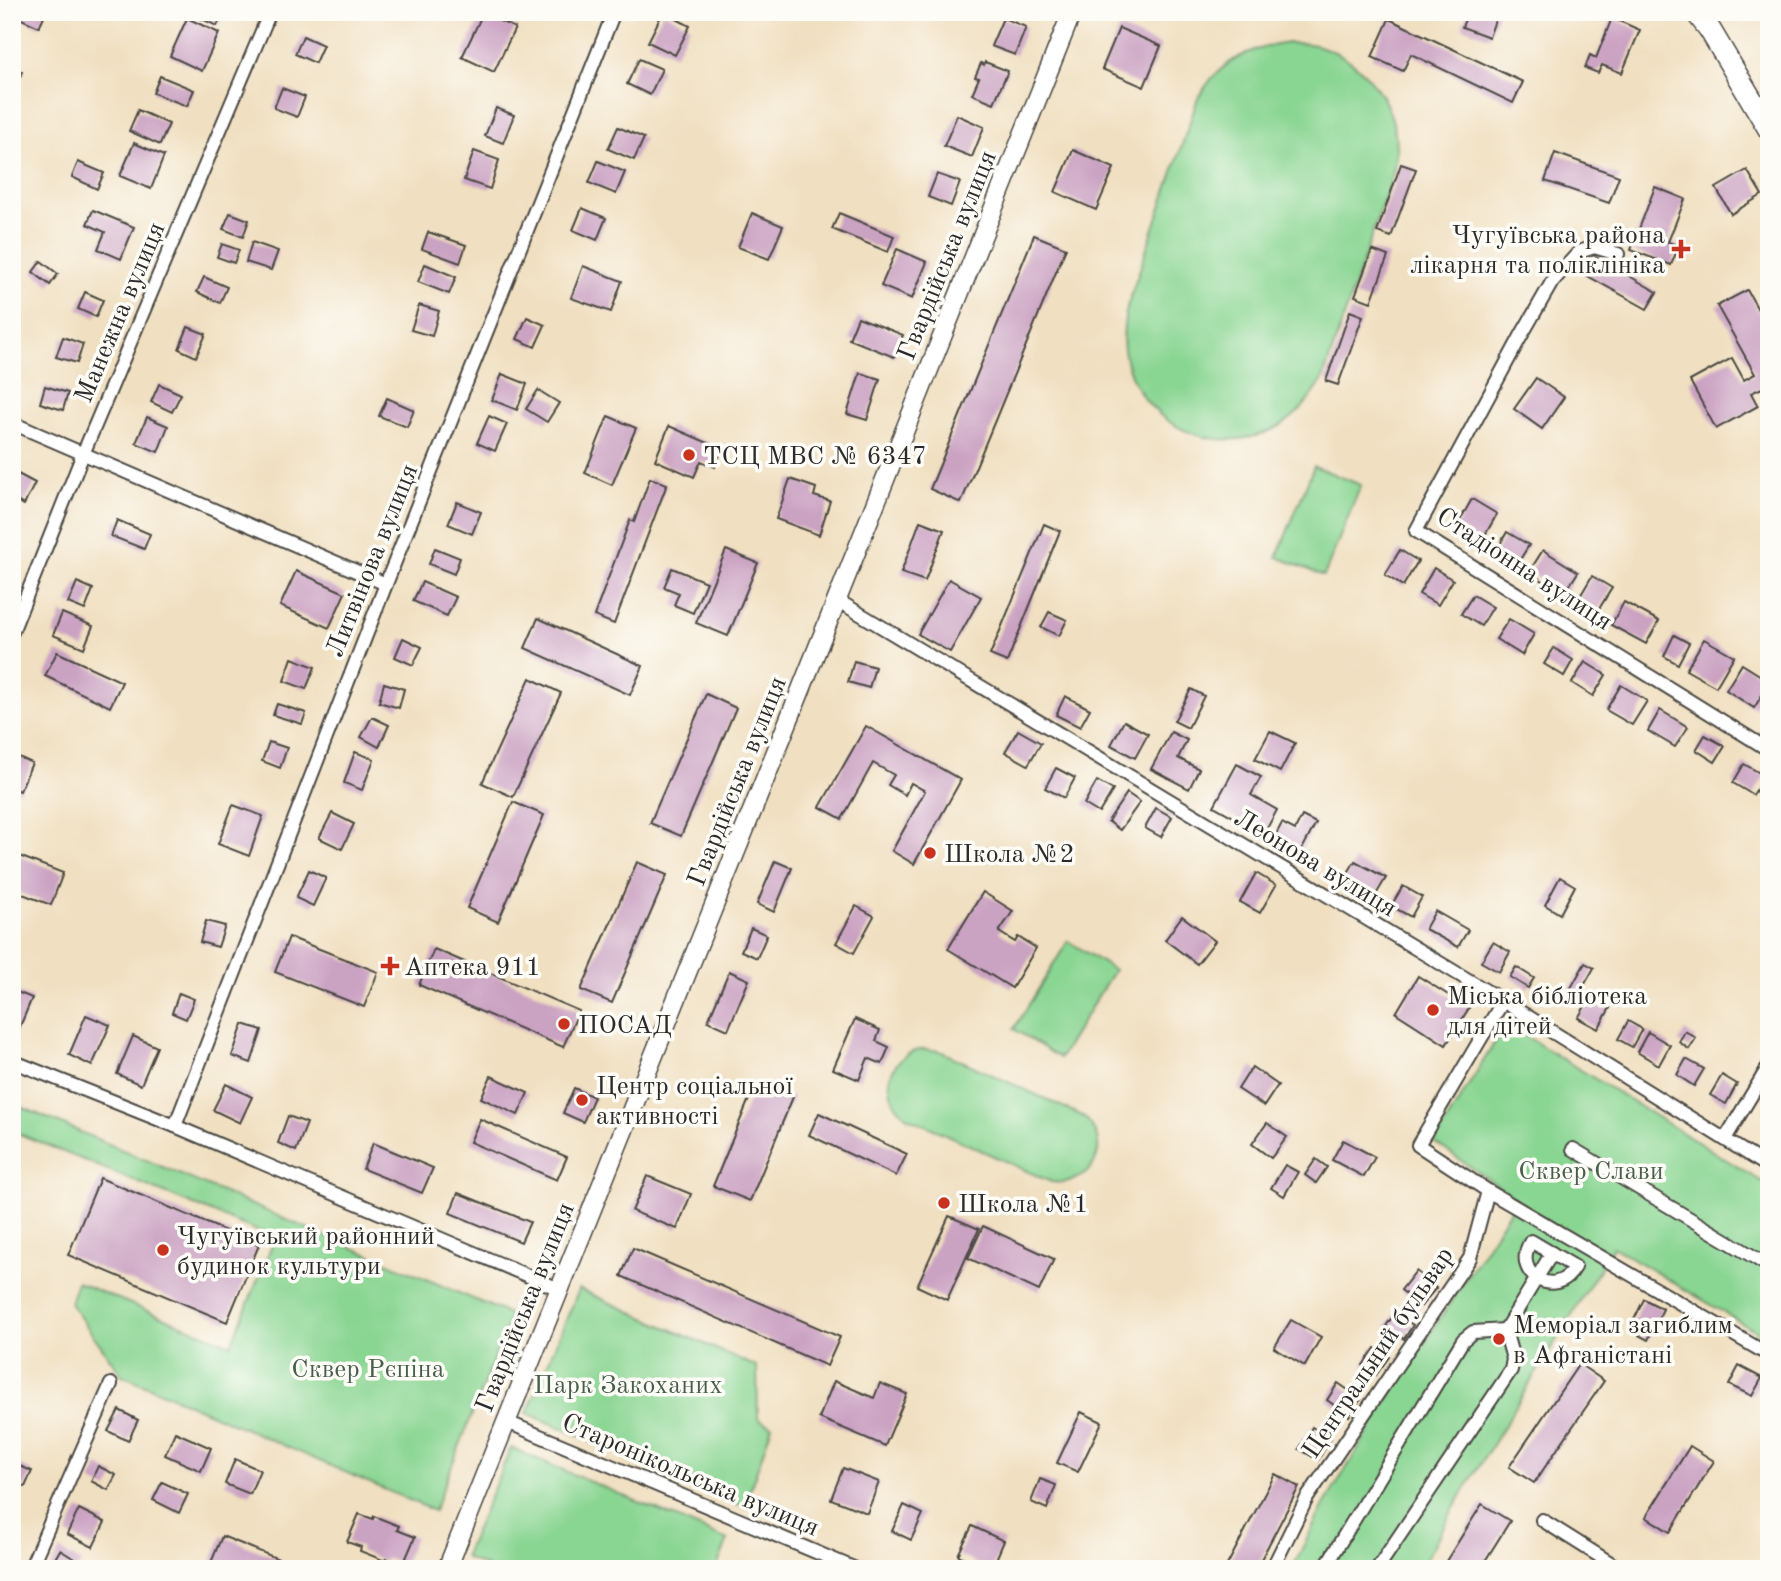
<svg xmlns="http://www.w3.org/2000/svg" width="1781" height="1581" font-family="'Old Standard TT',serif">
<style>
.green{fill:#89d592;stroke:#5a805e;stroke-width:2}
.building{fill:#caa2c2}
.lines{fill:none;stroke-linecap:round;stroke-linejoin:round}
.street-casing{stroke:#494641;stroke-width:16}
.secondary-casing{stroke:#494641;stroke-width:21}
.primary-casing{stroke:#494641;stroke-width:24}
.street{stroke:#fff;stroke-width:12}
.secondary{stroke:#fff;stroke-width:18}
.primary{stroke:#fff;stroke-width:21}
.poi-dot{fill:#c8321e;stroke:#fdfcf7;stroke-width:2.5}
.labels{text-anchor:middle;stroke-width:7;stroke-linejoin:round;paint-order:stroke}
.poi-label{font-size:26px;fill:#2b2b2b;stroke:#fdfcf7;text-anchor:start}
.street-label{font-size:26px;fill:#2b2b2b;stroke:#fdfcf7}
.park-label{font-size:26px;fill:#475e4a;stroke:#fdfcf7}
</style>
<rect width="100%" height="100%" fill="#fdfcf7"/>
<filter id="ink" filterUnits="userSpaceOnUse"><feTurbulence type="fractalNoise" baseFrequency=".0143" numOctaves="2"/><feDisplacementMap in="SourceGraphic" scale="14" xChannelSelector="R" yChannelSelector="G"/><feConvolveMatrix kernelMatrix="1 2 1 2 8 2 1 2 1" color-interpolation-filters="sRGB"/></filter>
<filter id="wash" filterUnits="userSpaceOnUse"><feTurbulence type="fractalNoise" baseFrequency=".00686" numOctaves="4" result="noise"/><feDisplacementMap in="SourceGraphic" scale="28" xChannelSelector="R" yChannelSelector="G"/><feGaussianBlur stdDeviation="1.57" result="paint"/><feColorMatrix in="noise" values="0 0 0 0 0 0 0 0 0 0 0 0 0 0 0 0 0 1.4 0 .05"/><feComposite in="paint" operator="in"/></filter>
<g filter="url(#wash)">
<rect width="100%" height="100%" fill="#f0dfc0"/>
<!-- green -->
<g class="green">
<path d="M1288 43C1297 43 1307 43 1315 45 1360 56 1395 99 1396 146 1397 155 1394 164 1393 173L1322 381C1311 399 1298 416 1278 427 1214 461 1135 423 1124 350 1122 336 1124 322 1127 307L1198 98C1203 91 1208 82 1214 76 1235 54 1259 47 1288 43Z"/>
<polygon points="1314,466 1361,485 1324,576 1277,557"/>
<polygon points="1068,941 1114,970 1060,1058 1014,1029"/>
<polygon points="1506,1024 1769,1186 1769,1339 1613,1247 1453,1509 1421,1569 1292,1569 1324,1505 1387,1401 1517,1199 1434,1142"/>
<path d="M923 1049 940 1051 1083 1116C1115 1145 1093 1187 1051 1182L907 1117C878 1094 887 1055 923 1049Z"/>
<polygon points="12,1103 511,1315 434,1511 122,1375 70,1303 77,1282 231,1345 275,1238 12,1131"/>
<polygon points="579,1289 757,1367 758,1419 772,1426 744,1507 527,1413"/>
<polygon points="511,1448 728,1540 716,1569 491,1569 464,1557"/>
</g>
<g id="blocks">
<!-- building -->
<g class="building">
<polygon points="19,12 46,12 39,27 17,17"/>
<polygon points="187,12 224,12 217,26"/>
<polygon points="663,12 690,26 675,55 648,42"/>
<polygon points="1468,12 1498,12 1489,37 1462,27"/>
<polygon points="483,13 515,28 494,72 462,57"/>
<polygon points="187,18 219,33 202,71 170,56"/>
<polygon points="1003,18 1026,27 1015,55 991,46"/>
<polygon points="1612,18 1640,30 1622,73 1602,65 1598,73 1585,68 1590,55 1596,58"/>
<polygon points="1389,19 1523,82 1513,103 1411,54 1403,71 1372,57"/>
<polygon points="1119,28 1161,46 1144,87 1102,69"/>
<polygon points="303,36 323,45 315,63 295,54"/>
<polygon points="639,59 662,69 650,95 627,84"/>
<polygon points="985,62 1008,71 994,103 972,94 979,78 975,77 981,63 984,65"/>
<polygon points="12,68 22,72 12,95"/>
<polygon points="160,76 194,90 187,106 153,93"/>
<polygon points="282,88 305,97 297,117 274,108"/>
<polygon points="496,108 514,115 503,143 485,136"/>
<polygon points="138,110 169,124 160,145 129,131"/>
<polygon points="957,115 984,127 972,157 944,146"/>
<polygon points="618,127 644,138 634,160 608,149"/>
<polygon points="134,143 164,156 151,189 120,176"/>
<polygon points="1073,150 1114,168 1096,210 1055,192"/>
<polygon points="474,151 499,160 490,189 464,180"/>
<polygon points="1555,153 1619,176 1609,203 1545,181"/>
<polygon points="598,161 625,172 616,194 589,183"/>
<polygon points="78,162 104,173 97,189 72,177"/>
<polygon points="1401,164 1416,169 1391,237 1377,232"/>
<polygon points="1747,170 1762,195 1731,214 1716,188"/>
<polygon points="937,174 960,182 951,206 928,197"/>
<polygon points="1655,187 1685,199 1668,242 1679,246 1671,265 1631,250"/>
<polygon points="582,208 606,218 597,240 573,230"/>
<polygon points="93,210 134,227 121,259 98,249 105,232 87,224"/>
<polygon points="230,213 249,220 243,237 223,229"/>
<polygon points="752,213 783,226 769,259 738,247"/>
<polygon points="839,213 894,236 888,252 832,229"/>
<polygon points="428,232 466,245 460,263 422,249"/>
<polygon points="1034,235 1066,248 961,503 930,489"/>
<polygon points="252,242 278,251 271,270 246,262"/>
<polygon points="222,244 239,250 234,263 217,257"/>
<polygon points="897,249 927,262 912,299 881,286"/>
<polygon points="1372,250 1388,256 1371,302 1355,296"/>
<polygon points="1596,257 1657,292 1647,309 1586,275"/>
<polygon points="41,261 58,274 50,285 33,272"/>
<polygon points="425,264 456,277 449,294 418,282"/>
<polygon points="583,266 622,281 611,312 571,298"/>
<polygon points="204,277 227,287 220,303 197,292"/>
<polygon points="1747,290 1769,329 1769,399 1762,388 1751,393 1758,406 1716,429 1690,381 1732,358 1744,380 1755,374 1717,306"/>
<polygon points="85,292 103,300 96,317 78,309"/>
<polygon points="419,305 439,311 432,336 411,330"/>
<polygon points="1350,311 1363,316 1338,385 1326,381"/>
<polygon points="527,317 545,325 535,347 517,339"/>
<polygon points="858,317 903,335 894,357 849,339"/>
<polygon points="188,327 206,334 196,357 179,349"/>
<polygon points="63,337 83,344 77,363 56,357"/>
<polygon points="860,373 880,379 867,420 847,414"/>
<polygon points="502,374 527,384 517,410 492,400"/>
<polygon points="1536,378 1564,397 1542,429 1514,409"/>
<polygon points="159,384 181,394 172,412 151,402"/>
<polygon points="45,386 68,393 63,410 40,403"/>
<polygon points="538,390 559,403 547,422 526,409"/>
<polygon points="387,398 414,410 407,427 379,416"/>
<polygon points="489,416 507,424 495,451 477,443"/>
<polygon points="608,416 636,428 612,485 585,473"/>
<polygon points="147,417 168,426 158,452 136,443"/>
<polygon points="669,426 722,449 715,467 701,461 694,477 655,460"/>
<polygon points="18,474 35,483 24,505 12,499 12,485"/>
<polygon points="650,478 667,484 614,624 594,616 630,520 634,522"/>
<polygon points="790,479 816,488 814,496 830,501 819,535 776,519"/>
<polygon points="1472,499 1497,514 1481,542 1456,527"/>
<polygon points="457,502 481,512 472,534 448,524"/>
<polygon points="117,520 150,534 144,549 111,536"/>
<polygon points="920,521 944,530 925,581 901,573"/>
<polygon points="1044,524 1060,531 1007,662 990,655"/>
<polygon points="1507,532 1529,545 1516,566 1495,553"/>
<polygon points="435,548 460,558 454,574 429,564"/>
<polygon points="726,550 758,563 728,636 696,623"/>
<polygon points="1400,550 1418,561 1403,586 1385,575"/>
<polygon points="1543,550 1578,572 1564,594 1529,572"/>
<polygon points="672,568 706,582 693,613 674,605 679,593 664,587"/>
<polygon points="1434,568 1453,580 1438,605 1419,594"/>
<polygon points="296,571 345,593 329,628 280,606"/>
<polygon points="1592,576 1612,588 1595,615 1576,603"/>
<polygon points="949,579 981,597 950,652 918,634"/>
<polygon points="77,582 93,589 85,610 68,603"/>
<polygon points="422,582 456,597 447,616 413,601"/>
<polygon points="1473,595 1493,607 1481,626 1461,614"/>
<polygon points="1624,602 1659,621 1646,644 1611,625"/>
<polygon points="1049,612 1067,620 1059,636 1041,627"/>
<polygon points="62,613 93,626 84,648 53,635"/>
<polygon points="538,618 643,666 630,695 525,648"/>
<polygon points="1509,619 1534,634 1522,655 1496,639"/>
<polygon points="1674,635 1689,643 1678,664 1664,656"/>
<polygon points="403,638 422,647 413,665 395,657"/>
<polygon points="1704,639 1734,656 1716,687 1686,670"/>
<polygon points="1554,648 1573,660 1564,676 1544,664"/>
<polygon points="57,652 122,682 110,707 45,676"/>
<polygon points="292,658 315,667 306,689 284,681"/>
<polygon points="854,661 875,667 869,688 848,682"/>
<polygon points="1585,662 1606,675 1593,696 1572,683"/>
<polygon points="1742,664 1769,681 1769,684 1754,708 1726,690"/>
<polygon points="530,678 561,693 513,797 482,783"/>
<polygon points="384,683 404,689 399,708 379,702"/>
<polygon points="1621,685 1647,701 1632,725 1606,710"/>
<polygon points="1191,689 1204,696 1188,728 1174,721"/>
<polygon points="706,694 736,708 681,836 650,823"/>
<polygon points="1065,696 1090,709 1080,727 1056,715"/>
<polygon points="277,704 306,713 302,724 273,715"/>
<polygon points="1660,710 1688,727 1675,747 1648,731"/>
<polygon points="372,717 389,725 379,747 361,737"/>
<polygon points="1124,721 1148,734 1135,758 1111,745"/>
<polygon points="866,726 961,780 914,864 892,851 925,791 911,783 905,795 888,785 894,775 873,763 842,819 820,807"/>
<polygon points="1018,730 1041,743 1028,765 1005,752"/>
<polygon points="1270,731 1295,743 1280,772 1255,759"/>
<polygon points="1171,732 1187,740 1178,758 1199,769 1189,789 1151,769"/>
<polygon points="1705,735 1725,746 1715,762 1696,750"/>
<polygon points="269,742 287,748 280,768 262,761"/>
<polygon points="355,752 374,759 362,790 344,783"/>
<polygon points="12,754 32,763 20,791 12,788"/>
<polygon points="1237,764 1261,777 1251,795 1277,810 1264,834 1214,806"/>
<polygon points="1744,764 1765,776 1753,795 1733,783"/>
<polygon points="1056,768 1075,778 1064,798 1045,788"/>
<polygon points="1097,781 1113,790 1099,813 1084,804"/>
<polygon points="1127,793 1140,802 1120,830 1108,821"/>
<polygon points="513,802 544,815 498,922 467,908"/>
<polygon points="233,805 263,816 249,856 218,844"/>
<polygon points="1156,808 1172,817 1161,837 1145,828"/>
<polygon points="332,813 354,824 342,849 319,838"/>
<polygon points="1302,816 1316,823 1299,855 1272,842 1282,823 1295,830"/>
<polygon points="14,854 63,873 51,905 12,890 12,860"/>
<polygon points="775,861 792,868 774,912 757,904"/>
<polygon points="1355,861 1386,878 1374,898 1343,881"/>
<polygon points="637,862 667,875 612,1003 581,990"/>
<polygon points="309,870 326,878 313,906 296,898"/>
<polygon points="1256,873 1276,885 1260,913 1240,902"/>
<polygon points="1560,877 1575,886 1560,914 1545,905"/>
<polygon points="1403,886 1422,897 1411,917 1391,906"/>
<polygon points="983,892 1013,911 999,932 1015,942 1018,937 1036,948 1012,988 948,949"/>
<polygon points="856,906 874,916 854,953 836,943"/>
<polygon points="1435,911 1468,930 1458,947 1425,929"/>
<polygon points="1182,916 1215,941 1197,964 1165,940"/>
<polygon points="206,921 225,926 218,947 200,942"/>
<polygon points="751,928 767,935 757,958 741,951"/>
<polygon points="289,937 378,972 364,1007 275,972"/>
<polygon points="1493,942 1510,952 1499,972 1481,962"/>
<polygon points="434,949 579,1011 563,1047 419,985"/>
<polygon points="1585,963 1594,968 1577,998 1568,993"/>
<polygon points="1516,967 1534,978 1528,988 1510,977"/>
<polygon points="729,971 749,980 728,1030 708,1021"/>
<polygon points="1418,976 1469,1008 1446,1045 1396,1013"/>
<polygon points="12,990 32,998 19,1029 12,1026"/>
<polygon points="179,993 194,999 186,1019 172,1013"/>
<polygon points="1591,996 1610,1008 1598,1029 1578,1018"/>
<polygon points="86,1015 110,1025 92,1066 69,1055"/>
<polygon points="855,1019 880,1030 876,1041 889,1047 882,1064 868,1058 859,1080 833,1069"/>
<polygon points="1628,1021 1642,1029 1632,1047 1618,1039"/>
<polygon points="243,1024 262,1030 251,1063 232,1056"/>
<polygon points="1685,1031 1696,1038 1689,1049 1679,1042"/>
<polygon points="1648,1032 1670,1045 1659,1065 1637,1052"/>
<polygon points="133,1036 157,1047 141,1085 117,1074"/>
<polygon points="1686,1059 1704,1069 1694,1086 1677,1075"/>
<polygon points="1252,1067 1278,1085 1264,1106 1238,1089"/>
<polygon points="1722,1075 1737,1084 1726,1104 1710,1095"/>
<polygon points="491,1076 528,1093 518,1115 481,1098"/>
<polygon points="756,1082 793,1097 750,1201 713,1186"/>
<polygon points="226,1084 252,1097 240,1123 213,1110"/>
<polygon points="574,1088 594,1097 583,1122 563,1113"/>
<polygon points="819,1113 907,1154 896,1176 809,1135"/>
<polygon points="288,1116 307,1123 296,1151 278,1143"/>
<polygon points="480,1119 567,1157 557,1180 470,1142"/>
<polygon points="1267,1123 1287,1137 1271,1158 1252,1144"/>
<polygon points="1343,1140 1375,1157 1364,1177 1332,1160"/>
<polygon points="373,1143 433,1168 422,1193 363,1169"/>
<polygon points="1316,1159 1327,1167 1316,1183 1305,1175"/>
<polygon points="1285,1165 1298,1172 1284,1196 1271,1188"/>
<polygon points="647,1176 691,1194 677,1229 632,1211"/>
<polygon points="100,1178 259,1245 227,1322 68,1255"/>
<polygon points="458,1193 530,1222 521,1242 450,1213"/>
<polygon points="949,1216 979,1229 947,1300 917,1286"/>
<polygon points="983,1226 1054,1259 1039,1291 968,1258"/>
<polygon points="633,1248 840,1337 827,1366 621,1276"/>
<polygon points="1416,1271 1436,1288 1421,1306 1401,1290"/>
<polygon points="1644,1299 1663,1309 1648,1340 1629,1330"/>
<polygon points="1395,1313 1413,1325 1404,1339 1386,1326"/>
<polygon points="1291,1320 1321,1337 1305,1366 1274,1348"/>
<polygon points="1375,1348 1389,1357 1376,1375 1363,1365"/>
<polygon points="1579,1364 1604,1381 1534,1483 1509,1467"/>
<polygon points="1739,1366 1762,1378 1752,1396 1729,1385"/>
<polygon points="834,1381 874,1398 880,1383 907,1394 885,1446 819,1418"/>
<polygon points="1338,1383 1361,1399 1349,1416 1327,1400"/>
<polygon points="119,1410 138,1420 128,1441 108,1431"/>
<polygon points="1081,1412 1102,1422 1078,1472 1057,1463"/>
<polygon points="1312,1427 1331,1438 1318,1460 1299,1449"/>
<polygon points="175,1432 211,1448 201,1471 165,1455"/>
<polygon points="1690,1446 1714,1461 1670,1532 1646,1517"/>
<polygon points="235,1459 260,1470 250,1494 225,1484"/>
<polygon points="12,1463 32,1471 25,1487 12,1481"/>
<polygon points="98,1466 116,1475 108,1490 91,1481"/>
<polygon points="843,1468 879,1482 867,1513 831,1499"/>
<polygon points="1275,1474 1299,1487 1256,1569 1225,1569"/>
<polygon points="1040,1479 1056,1485 1047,1509 1031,1502"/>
<polygon points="162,1482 188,1494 179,1513 153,1500"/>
<polygon points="1482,1504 1510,1521 1480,1569 1441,1569"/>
<polygon points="904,1505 923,1514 911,1540 892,1531"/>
<polygon points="79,1509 105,1522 93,1547 67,1534"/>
<polygon points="359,1514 373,1519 374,1516 399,1526 397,1530 415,1537 403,1565 386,1558 385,1561 360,1551 361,1547 347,1542"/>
<polygon points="972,1526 1004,1541 992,1569 987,1569 958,1555"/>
<polygon points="222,1536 281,1560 277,1569 220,1569 210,1565"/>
<polygon points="60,1550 81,1563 77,1569 49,1569"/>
</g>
</g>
</g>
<g filter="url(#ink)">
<use href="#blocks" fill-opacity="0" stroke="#494641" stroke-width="2"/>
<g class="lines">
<defs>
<g id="street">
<polyline points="1618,254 1594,247 1579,252 1552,282 1521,336 1416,531 1769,750"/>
<polyline points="12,423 386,584"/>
<polyline points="837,600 1503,1001 1769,1167"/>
<polyline points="12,632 83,454 270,12"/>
<polyline points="12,1061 175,1126 559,1289"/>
<polyline points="175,1126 386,584 614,12"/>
<polyline points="1725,1139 1769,1066"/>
<polyline points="1573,1149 1769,1266"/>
<polyline points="1488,1191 1769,1355"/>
<path d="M1531 1241 1575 1267C1556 1301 1510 1274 1531 1241Z"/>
<polyline points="507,1422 856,1569"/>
<polyline points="1542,1520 1620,1569"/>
<polyline points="30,1569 111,1384"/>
<polyline points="1272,1569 1307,1498 1470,1258 1488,1191 1418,1145 1503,1001"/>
<polyline points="1324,1569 1463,1340 1473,1332 1505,1330"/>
<polyline points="1377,1569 1511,1370 1513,1359 1505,1330 1552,1253"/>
</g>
<polyline id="secondary" points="447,1569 800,692 1072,12"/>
<polyline id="primary" points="1696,12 1710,30 1769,129"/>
</defs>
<!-- street casing -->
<use href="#street" class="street-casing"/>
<!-- secondary casing -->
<use href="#secondary" class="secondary-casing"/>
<!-- primary casing -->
<use href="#primary" class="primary-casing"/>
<!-- street -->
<use href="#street" class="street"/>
<!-- secondary -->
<use href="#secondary" class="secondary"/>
<!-- primary -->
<use href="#primary" class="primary"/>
</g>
</g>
<!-- markers -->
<g class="poi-dot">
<path d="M1677.5 238.5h7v7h7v7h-7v7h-7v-7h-7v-7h7z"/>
<circle cx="689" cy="455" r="7"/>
<circle cx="930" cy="853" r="7"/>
<path d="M386.5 955.5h7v7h7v7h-7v7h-7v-7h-7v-7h7z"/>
<circle cx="1433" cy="1010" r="7"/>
<circle cx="564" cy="1024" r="7"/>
<circle cx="582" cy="1100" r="7"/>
<circle cx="944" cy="1203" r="7"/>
<circle cx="163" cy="1250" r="7"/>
<circle cx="1499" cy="1339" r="7"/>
</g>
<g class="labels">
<!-- poi labels -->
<g class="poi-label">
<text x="1665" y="243" text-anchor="end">Чугуївська района<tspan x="1665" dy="30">лікарня та поліклініка</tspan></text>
<text x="703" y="464">ТСЦ МВС № 6347</text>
<text x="944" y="862">Школа №2</text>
<text x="404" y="975">Аптека 911</text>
<text x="1447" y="1004">Міська бібліотека<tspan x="1447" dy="30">для дітей</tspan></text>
<text x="578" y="1033">ПОСАД</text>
<text x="596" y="1094">Центр соціальної<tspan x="596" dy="30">активності</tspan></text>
<text x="958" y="1212">Школа №1</text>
<text x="177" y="1244">Чугуївський районний<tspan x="177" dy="30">будинок культури</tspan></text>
<text x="1513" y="1333">Меморіал загиблим<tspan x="1513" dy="30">в Афганістані</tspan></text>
</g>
<!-- street labels -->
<g class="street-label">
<text transform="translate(946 255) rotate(-68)" y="9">Гвардійська вулиця</text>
<text transform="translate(119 312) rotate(-67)" y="9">Манежна вулиця</text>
<text transform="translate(371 560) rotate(-68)" y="9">Литвінова вулиця</text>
<text transform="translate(1525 568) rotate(33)" y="9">Стадіонна вулиця</text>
<text transform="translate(736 781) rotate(-68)" y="9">Гвардійська вулиця</text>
<text transform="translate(1316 862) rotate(31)" y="9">Леонова вулиця</text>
<text transform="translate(524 1307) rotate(-68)" y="9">Гвардійська вулиця</text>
<text transform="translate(1377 1352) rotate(-56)" y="9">Центральний бульвар</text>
<text transform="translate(691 1474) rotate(23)" y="9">Старонікольська вулиця</text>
</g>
<!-- park labels -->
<g class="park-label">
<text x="1591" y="1179">Сквер Слави</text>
<text x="368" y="1377">Сквер Рєпіна</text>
<text x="628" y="1393">Парк Закоханих</text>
</g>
</g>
<!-- margin -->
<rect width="1781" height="1581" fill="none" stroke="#fdfcf7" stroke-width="42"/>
</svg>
